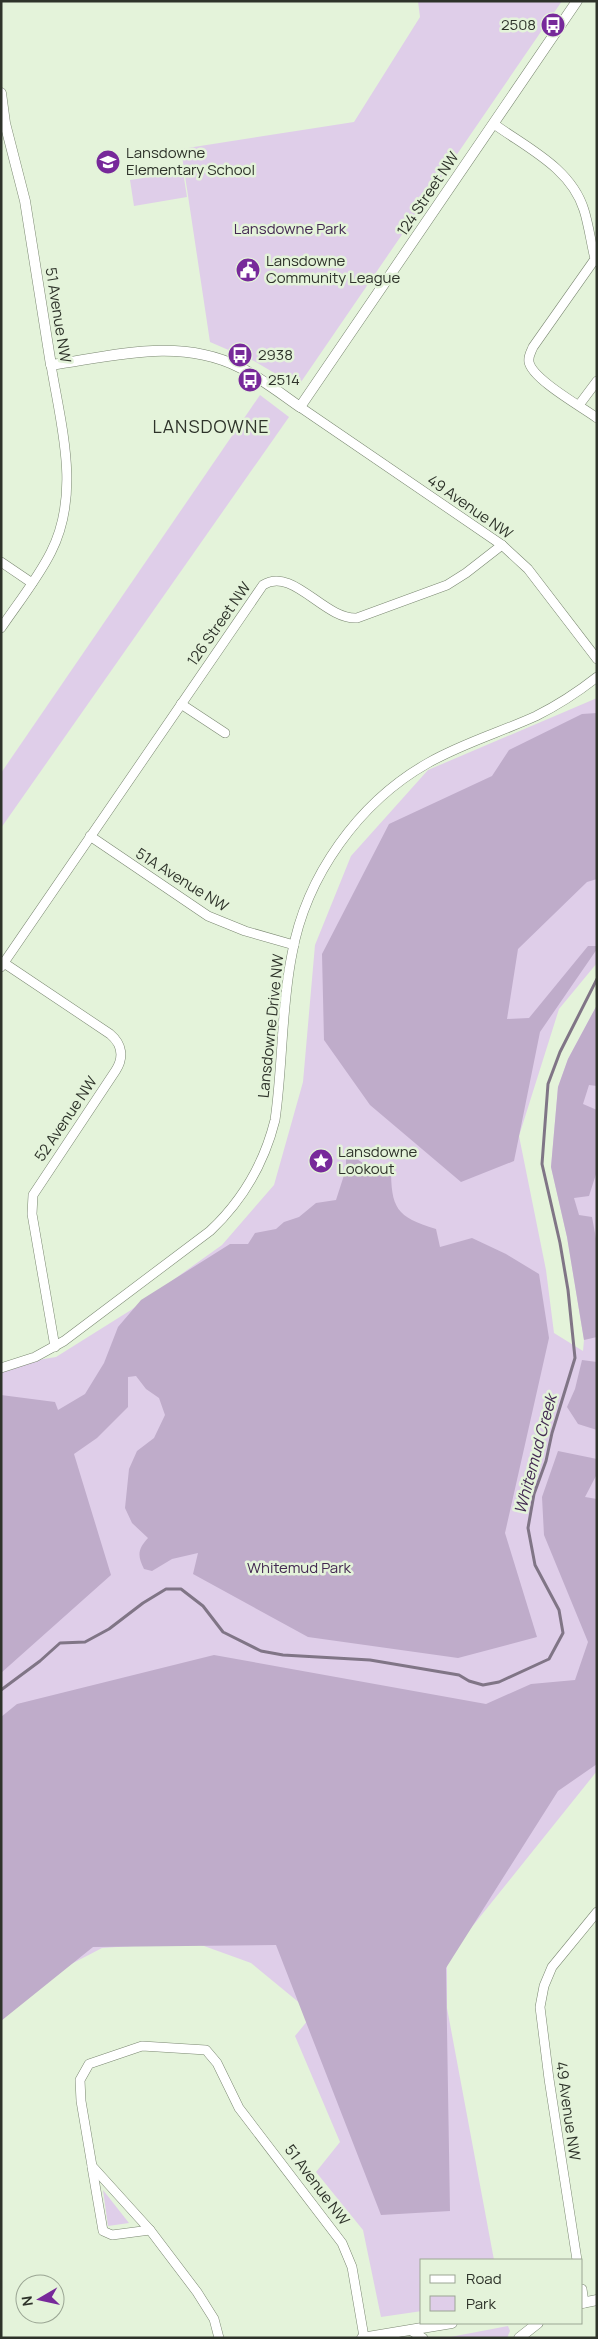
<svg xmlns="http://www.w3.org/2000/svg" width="598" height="2339" font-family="Manrope,sans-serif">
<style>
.green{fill:#dfcee9}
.forest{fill:#bfacca}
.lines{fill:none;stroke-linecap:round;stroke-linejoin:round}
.stream{stroke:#807586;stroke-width:3}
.minor-casing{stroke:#7a8771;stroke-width:10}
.tertiary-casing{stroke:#7a8771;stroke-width:11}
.minor{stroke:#fff;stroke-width:9}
.tertiary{stroke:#fff;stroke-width:10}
.labels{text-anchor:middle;stroke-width:5;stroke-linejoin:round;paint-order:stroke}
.poi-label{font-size:15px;fill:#2e332a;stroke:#e4f3da;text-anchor:start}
.street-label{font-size:15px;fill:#2e332a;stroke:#e4f3da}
.park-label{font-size:15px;fill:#432851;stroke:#e4f3da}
.water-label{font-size:16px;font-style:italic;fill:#432952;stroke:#e4f3da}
.quarter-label{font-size:18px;letter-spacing:1px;fill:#2e332a;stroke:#e4f3da}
</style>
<rect width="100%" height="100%" fill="#e4f3da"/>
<!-- green -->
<g class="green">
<polygon points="418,1 562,1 301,382 293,384 254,361 210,342 181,149 354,122 420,17"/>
<polygon points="183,172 187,197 134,206 130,180"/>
<polygon points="260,395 289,417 1,828 1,773"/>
<polygon points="597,698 597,963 559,1009 519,1136 546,1270 554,1333 583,1351 584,1340 567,1237 551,1167 558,1087 568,1059 597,1005 597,1771 447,1958 447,2008 494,2260 422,2260 422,2311 381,2317 363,2230 316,2172 340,2142 295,2036 313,2014 251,1963 193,1942 102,1948 27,1987 1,2012 1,1366 56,1357 131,1310 222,1245 274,1185 303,1082 315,945 351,856 428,770"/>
<polygon points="103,2190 129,2223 108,2226"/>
<polygon points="508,2326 510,2331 507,2338 445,2338"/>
</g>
<!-- forest -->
<g class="forest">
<polygon points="597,713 597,879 587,882 518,949 507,1019 529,1018 588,946 597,946 597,949 540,1032 514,1161 461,1182 370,1105 324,1040 322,954 389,824 492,776 509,750 582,714"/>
<polygon points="597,1005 597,1086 589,1085 583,1104 597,1110 597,1171 589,1196 574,1198 579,1215 592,1217 597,1244 597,1337 584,1340 567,1237 551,1167 558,1087 568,1059"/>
<path d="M346 1152 366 1165 391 1167C391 1208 396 1217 436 1229L440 1247 472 1238 506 1254 539 1274 549 1338 505 1533 537 1637 458 1658 308 1637 193 1574 198 1553 172 1559 152 1571 144 1569C137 1555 138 1549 148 1538L132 1523 125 1508 129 1469 137 1451 154 1438 165 1415 159 1398 146 1389 136 1376 128 1377V1407L97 1438 74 1454 111 1575 1 1673V1395L55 1402 58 1410 85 1394 104 1363 118 1327 141 1300 230 1244H248L255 1233 276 1229 284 1222 299 1217 316 1203 336 1200 346 1169Z"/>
<polygon points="582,1360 597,1362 597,1430 578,1424 567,1407 575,1389"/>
<polygon points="558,1451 597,1459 597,1474 585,1497 597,1499 597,1764 558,1791 446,1968 450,2211 381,2215 276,1945 93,1947 1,2021 1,1717 17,1704 214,1655 486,1704 531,1684 575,1680 588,1642 544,1535 542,1497"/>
</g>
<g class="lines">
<!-- stream -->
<polyline class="stream" points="1,1690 40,1661 60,1643 85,1642 109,1629 143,1603 166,1589 181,1589 203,1606 223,1632 261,1651 283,1655 370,1660 459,1675 469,1681 483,1685 499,1682 549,1659 563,1633 559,1610 535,1565 528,1528 534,1494 546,1461 552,1433 575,1358 568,1290 560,1243 542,1164 548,1084 560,1052 597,979"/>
<defs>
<g id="minor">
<path d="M494 124C527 148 571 168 584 210 589 226 591 243 595 259L533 347C531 352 528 356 529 362 532 379 582 407 597 418"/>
<polyline points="579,405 597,381"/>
<polyline points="300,407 502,545 528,569 597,659"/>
<polyline points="1,562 32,583"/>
<path d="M1 628C18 603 38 578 51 552 81 493 61 426 51 365"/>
<polyline points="181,704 225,733"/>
<polyline points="90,836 208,916 245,931 294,945"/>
<path d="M4 963 110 1034C122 1044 124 1057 116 1070L33 1195 32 1214 55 1347"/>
<path d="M1 967 263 585C293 566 324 620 357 618L447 585 466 573 502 545"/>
<path d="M1 1368 35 1357 64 1341 210 1231C243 1200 264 1164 275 1120 283 1065 281 1009 292 954 306 876 359 802 428 763 463 743 501 732 536 716 558 705 578 692 597 677"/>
<polyline points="92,2167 103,2231 112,2235 150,2230"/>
<polyline points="577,2260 549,2079 540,2007 544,1986 552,1967 597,1912"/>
<polyline points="582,2289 584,2303"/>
<polyline points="410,2330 423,2338"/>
<polyline points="219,2338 214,2319 197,2292 150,2230 92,2166 81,2101 80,2080 89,2064 142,2046 206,2050 217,2063 239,2108 342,2243 352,2267 364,2337"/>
</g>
<g id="tertiary">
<path d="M1 93 5 123 25 201 51 365C114 356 179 337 239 367 261 378 280 393 300 407L577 1"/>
<polyline points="582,2303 597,2300"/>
<polyline points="362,2338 452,2323"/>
<polyline points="519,2338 538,2323"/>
</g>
</defs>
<!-- minor casing -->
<use href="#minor" class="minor-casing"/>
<!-- tertiary casing -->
<use href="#tertiary" class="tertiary-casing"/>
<!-- minor -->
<use href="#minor" class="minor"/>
<!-- tertiary -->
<use href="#tertiary" class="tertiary"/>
</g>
<!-- icons -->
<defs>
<symbol id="bus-disc" viewBox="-11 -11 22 22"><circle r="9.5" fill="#77299a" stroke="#e4f3da"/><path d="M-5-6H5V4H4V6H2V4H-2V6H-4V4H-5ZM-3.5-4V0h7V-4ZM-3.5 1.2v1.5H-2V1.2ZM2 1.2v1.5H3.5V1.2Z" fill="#fff"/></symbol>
<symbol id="school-disc" viewBox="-11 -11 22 22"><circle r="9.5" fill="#77299a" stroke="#e4f3da"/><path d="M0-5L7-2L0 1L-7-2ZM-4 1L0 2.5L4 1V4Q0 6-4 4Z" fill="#fff"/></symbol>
<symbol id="civic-disc" viewBox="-11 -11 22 22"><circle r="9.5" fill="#77299a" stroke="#e4f3da"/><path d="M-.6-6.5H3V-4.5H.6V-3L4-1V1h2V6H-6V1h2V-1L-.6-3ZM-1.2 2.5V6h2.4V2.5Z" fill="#fff"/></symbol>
<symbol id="sight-disc" viewBox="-11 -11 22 22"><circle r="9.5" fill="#77299a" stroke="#e4f3da"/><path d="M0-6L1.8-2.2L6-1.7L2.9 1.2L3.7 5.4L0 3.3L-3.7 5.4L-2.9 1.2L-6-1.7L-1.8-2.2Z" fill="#fff"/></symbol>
</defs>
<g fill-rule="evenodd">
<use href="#bus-disc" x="539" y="11" width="28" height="28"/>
<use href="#school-disc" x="94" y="148" width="28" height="28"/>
<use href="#civic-disc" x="234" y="256" width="28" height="28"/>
<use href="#bus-disc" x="226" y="341" width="28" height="28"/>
<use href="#bus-disc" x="236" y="366" width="28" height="28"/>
<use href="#sight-disc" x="307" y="1147" width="28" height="28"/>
</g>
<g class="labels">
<!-- poi labels -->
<g class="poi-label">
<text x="536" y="30" text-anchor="end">2508</text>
<text x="126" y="158">Lansdowne<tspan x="126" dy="17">Elementary School</tspan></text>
<text x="266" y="266">Lansdowne<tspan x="266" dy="17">Community League</tspan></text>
<text x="258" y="360">2938</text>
<text x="268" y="385">2514</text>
<text x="338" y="1157">Lansdowne<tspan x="338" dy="17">Lookout</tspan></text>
</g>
<!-- street labels -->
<g class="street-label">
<text transform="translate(428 194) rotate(-56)" y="5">124 Street NW</text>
<text transform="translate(58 315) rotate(81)" y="5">51 Avenue NW</text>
<text transform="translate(470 507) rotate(35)" y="5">49 Avenue NW</text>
<text transform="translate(219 624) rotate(-55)" y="5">126 Street NW</text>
<text transform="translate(182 880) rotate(32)" y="5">51A Avenue NW</text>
<text transform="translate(271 1026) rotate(-84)" y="5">Lansdowne Drive NW</text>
<text transform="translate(66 1119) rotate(-56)" y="5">52 Avenue NW</text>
<text transform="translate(568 2111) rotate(82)" y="5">49 Avenue NW</text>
<text transform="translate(317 2185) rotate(53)" y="5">51 Avenue NW</text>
</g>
<!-- park labels -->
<g class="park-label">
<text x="290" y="234">Lansdowne Park</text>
<text x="299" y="1573">Whitemud Park</text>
</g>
<!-- water labels -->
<g class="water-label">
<text transform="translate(535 1454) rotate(-75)" y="6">Whitemud Creek</text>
</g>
<!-- quarter labels -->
<g class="quarter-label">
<text x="211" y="433">LANSDOWNE</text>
</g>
</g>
<!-- border -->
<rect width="598" height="2339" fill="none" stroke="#2e332a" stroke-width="5"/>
<!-- legend -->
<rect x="420" y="2259" width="162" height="65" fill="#e4f3da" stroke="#9ba694"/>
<rect x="430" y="2275" width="25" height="8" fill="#ffffff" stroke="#9ba694"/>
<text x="466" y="2284" font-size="15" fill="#2e332a">Road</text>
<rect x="430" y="2296" width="25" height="15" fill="#dfcee9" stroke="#9ba694"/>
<text x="466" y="2309" font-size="15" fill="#2e332a">Park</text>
<!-- north arrow -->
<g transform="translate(40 2299) rotate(261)"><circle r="24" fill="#e4f3da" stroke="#9ba694"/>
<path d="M0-4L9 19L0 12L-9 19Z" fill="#77299a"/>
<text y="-8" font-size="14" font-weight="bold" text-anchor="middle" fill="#2e332a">N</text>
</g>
</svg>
